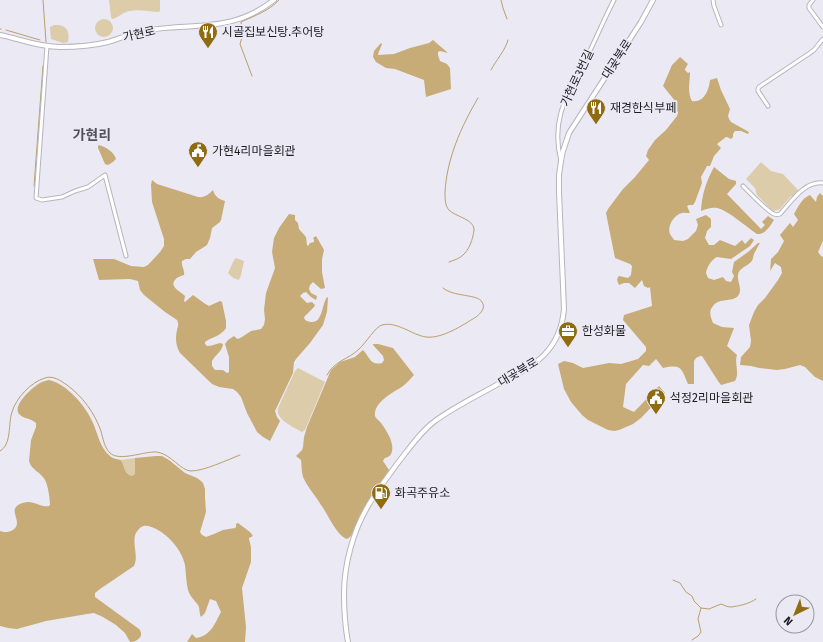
<svg xmlns="http://www.w3.org/2000/svg" width="823" height="642" font-family="'Fira Sans','Noto Sans KR',sans-serif">
<style>
.green{fill:#dca}
.forest{fill:#c7ac78}
.lines{fill:none;stroke-linecap:round;stroke-linejoin:round}
.stream{stroke:#b99f6b;stroke-width:1}
.street-casing{stroke:#b7b5bf;stroke-width:5}
.secondary-casing{stroke:#b7b5bf;stroke-width:6}
.street{stroke:#fff;stroke-width:3}
.secondary{stroke:#fff;stroke-width:4}
.labels{text-anchor:middle;stroke-width:4;stroke-linejoin:round;paint-order:stroke}
.poi-label{font-size:12px;fill:#1d1c20;stroke:#ebe9f4;text-anchor:start}
.street-label{font-size:12px;fill:#1d1c20;stroke:#ebe9f4}
.quarter-label{font-size:14px;font-weight:bold;fill:#53515a;stroke:#ebe9f4}
</style>
<rect width="100%" height="100%" fill="#ebe9f4"/>
<!-- green -->
<g class="green">
<path d="M109 0H160V10L159 12C149 12 140 9 130 11 123 12 118 18 112 19L111 17Z"/>
<circle cx="104" cy="28" r="9"/>
<path d="M54 25C67 24 70 31 68 42L63 43 51 39 50 28V27Z"/>
<polygon points="761,162 771,171 783,174 798,190 793,197 791,196 780,209 774,211 771,209 757,195 755,188 746,179"/>
<polygon points="236,258 244,261 241,275 239,280 233,278 228,273 234,260"/>
<path d="M298 368 325 382 305 430 302 432C293 427 275 419 278 408L295 371Z"/>
<path d="M135 458V474L132 476C124 474 125 467 121 460Z"/>
</g>
<!-- forest -->
<g class="forest">
<polygon points="433,40 448,53 440,51 438,52 438,55 440,61 447,64 450,68 451,89 426,97 424,80 395,69 386,68 376,62 373,57 374,51 381,43 382,44 378,54 378,55 394,54 410,48 429,43"/>
<path d="M680 57 688 64 685 69V70L688 73 690 72C690 82 687 92 692 101 704 103 709 90 710 80L717 78 721 90 730 109 728 116 729 119 731 122 749 132 748 134 741 131H735L733 134V137L731 139 727 137H726L717 144 721 148 714 156 710 166H707L701 177 702 183 695 202 693 205H689L687 206 690 213C686 213 683 212 679 214 673 217 667 227 670 234 671 236 673 238 674 240L683 241 688 239 696 231 698 225 696 219 706 215 711 219V227L707 231 705 238 709 245H714L720 240 735 246 742 240 745 244 751 238 754 240 750 246 731 259 717 257C711 260 707 267 706 273L708 278 714 280 723 277 726 281 731 282 734 276 732 272 734 262 748 252 758 243H760C758 246 756 250 754 254 753 257 753 260 751 262 747 266 738 269 738 275 737 282 743 289 738 296 731 303 720 297 713 306 708 312 711 317 713 323L722 327 734 328 727 346 737 355C734 363 740 373 735 381L721 385 718 381 702 356H700L696 358 694 361V384H688C681 368 682 364 663 368L656 359 649 366 643 365 626 384 623 407 634 412 659 386 665 393 641 418 633 424 619 430 614 431 608 430 588 420 582 415 571 402 564 389 558 364 564 361 573 363 583 368 609 363 621 364 638 359 646 351V347L623 320 624 315 652 306 650 287 648 288 644 286 642 280 635 288 629 283H624L619 285 617 280 618 277 619 276 628 278 631 275 632 266 630 264 615 258 606 213 608 209 623 189 635 177 649 160 646 156 648 150 655 140 666 130 677 116 678 113V112L670 107 675 104 676 102 663 86 672 65Z"/>
<path d="M99 145C106 147 114 152 116 159L113 162 108 165 105 164 98 148V146Z"/>
<path d="M714 167 729 179 736 181V184L727 194 761 229 765 225 762 222 768 216 774 220C770 226 765 235 757 234 748 228 726 209 717 208 712 207 706 209 701 211 702 194 706 182 714 167Z"/>
<path d="M152 180 157 184 198 197C205 198 209 194 213 190 215 197 219 199 225 201L221 220 220 222 212 228 210 238 207 245 204 247 196 252 190 259H186L182 261C181 266 185 270 184 275 181 276 177 277 175 280 169 287 181 292 185 296L184 301 185 302 193 295 204 303 209 306 220 301 222 302 226 321V328C221 336 212 337 205 342V344L207 346C212 346 215 344 220 343L223 344C222 352 215 355 212 361V366L215 370H223L227 373 229 372V357L225 344 228 340 234 336 236 338 238 339 242 337 251 331 261 329 264 325 265 319 264 310 266 293 275 268 272 252 274 238 279 228 289 214 295 215V220L298 223 299 229 306 237 307 245 308 246 310 243 314 242V240L313 238 316 236 323 248 324 250 322 259V272L325 288 321 289 313 282 310 285 309 289 311 293 317 296 316 300 311 297 306 292 303 293 300 296 307 303 312 302 315 305 314 307 304 317 305 320C323 329 321 306 327 297L328 298 327 312 323 325 310 343 296 359 294 362 293 373 275 411 277 417 280 421 270 441 263 437 257 432 247 413 241 397 237 392 233 389 219 387 212 384 180 353C176 346 175 339 177 330 178 326 179 324 177 320L165 312 144 295 140 290 138 281 130 279 99 280 93 259H114L131 266 144 267 148 265 160 252 164 246V239L152 202 151 185Z"/>
<path d="M820 193 823 196V241L818 252 821 256 823 257V381L815 377 805 367 800 365 785 369 777 370 759 368 751 366 740 365 741 357 750 347 751 341 749 325 754 312 758 305 765 298 778 280 782 273 781 267 775 263 770 271 771 259 778 252 784 241 780 235 790 223 793 227 798 220 794 214C798 207 802 198 810 195L816 202 817 197Z"/>
<path d="M373 344H378L393 348 414 375C410 379 407 383 403 386 394 392 376 401 375 413 374 418 378 419 381 423 386 430 396 444 391 454 390 457 386 457 384 459L383 461 389 470 366 504 351 536 347 539C336 535 328 514 321 505 316 496 308 488 304 479 301 473 302 466 301 460L296 456 302 450 303 447 304 437 307 427 331 370 340 362 355 357 363 350C370 357 370 366 382 363L384 360 383 356 373 345Z"/>
<path d="M49 380C67 384 86 406 93 423 98 434 100 448 110 456 113 459 117 459 121 460 125 467 124 474 132 476L135 474V458L156 456H162L169 460 185 473 197 478 201 481 203 483 205 489V497L206 512 200 532 202 535 206 537 214 534 223 530 235 528 236 527V524L238 523 250 532 253 536 249 538V539L251 547V562L242 588 246 627 245 642H187L192 634 196 638C211 636 215 623 221 612L216 601 210 599 205 613 201 617C199 613 200 608 198 605 197 603 195 602 194 600 191 597 189 593 188 590 186 582 186 573 185 565 182 550 168 534 154 528 150 526 144 524 140 528 128 538 140 554 134 566L100 589 95 593V597L139 629C145 636 137 642 130 642L125 633 116 625 103 617 94 613 87 614 46 621 17 629 8 628 0 626V531C6 534 17 531 17 523 17 516 11 510 18 505 33 497 37 508 49 506L50 505C50 499 48 485 45 480 41 472 31 470 29 461L31 440 36 427V423C31 418 23 419 19 414 12 405 33 387 40 383 43 381 46 381 49 380Z"/>
</g>
<g class="lines">
<!-- stream -->
<g class="stream">
<polyline points="43,0 46,42"/>
<polyline points="501,0 503,8 507,19"/>
<polyline points="0,29 1,29"/>
<polyline points="6,30 40,40"/>
<path d="M491 70C496 60 505 51 508 40"/>
<path d="M252 76 240 44 243 34 241 22C254 16 269 11 279 0"/>
<polyline points="34,186 43,66"/>
<path d="M449 262C454 260 459 259 463 255 469 250 473 239 474 230 474 219 456 217 449 210 445 206 445 198 445 192 447 158 461 127 478 98"/>
<path d="M327 375C335 360 348 360 359 349 366 343 375 327 382 325 397 321 412 335 426 337 442 339 463 325 476 317 481 313 486 308 482 302 478 294 453 297 443 288"/>
<path d="M0 451C12 445 8 423 12 412 16 398 31 382 45 378 53 375 61 381 67 385 83 397 94 412 101 431 103 438 104 447 110 453 120 462 144 451 157 452 171 454 181 471 191 471 204 471 227 460 240 455"/>
<polyline points="673,580 680,583 686,592 692,596 694,601 701,608"/>
<path d="M692 640 698 636 701 632 698 619 701 608 709 609 721 604C724 605 727 607 731 607 739 606 749 604 756 599"/>
</g>
<defs>
<g id="street">
<polyline points="713,0 714,6 721,25"/>
<polyline points="813,0 809,5 809,8 823,27"/>
<polyline points="47,46 36,198 42,200 62,197 75,191 88,187 105,175 126,256"/>
<polyline points="768,106 758,91 758,89 759,87 810,53 814,50 823,39"/>
<path d="M561 161C550 119 568 94 586 59 596 39 604 19 614 0"/>
<path d="M743 186C750 193 767 211 774 214 777 215 777 215 780 214 791 202 804 181 823 183"/>
</g>
<g id="secondary">
<path d="M0 35C20 39 39 47 60 47 76 47 92 46 108 42 121 38 133 33 146 31 157 28 168 28 179 27 217 25 243 24 274 0"/>
<path d="M348 642C345 626 344 610 344 594 344 565 353 531 368 506 376 492 387 478 397 464 409 449 420 432 435 421 454 407 477 396 498 384 533 366 560 353 564 309L559 192V175L561 161 563 151 569 133 641 22 653 0"/>
</g>
</defs>
<!-- street casing -->
<use href="#street" class="street-casing"/>
<!-- secondary casing -->
<use href="#secondary" class="secondary-casing"/>
<!-- street -->
<use href="#street" class="street"/>
<!-- secondary -->
<use href="#secondary" class="secondary"/>
</g>
<!-- icons -->
<defs>
<symbol id="restaurant-pin" viewBox="-11 -11 22 30"><path d="M0 17L-7.5 6A9.5 9.5 0 1 1 7.5 6Z" fill="#906c11" stroke="#ebe9f4"/><path d="M-5-6h1v4h1v-4h1v4h1v-4h1v5L-1.5 .5V6h-2V.5L-5-1ZM5-6V6H3V1.5H1.5Q1.5-4 5-6Z" fill="#fff"/></symbol>
<symbol id="civic-pin" viewBox="-11 -11 22 30"><path d="M0 17L-7.5 6A9.5 9.5 0 1 1 7.5 6Z" fill="#906c11" stroke="#ebe9f4"/><path d="M-.6-6.5H3V-4.5H.6V-3L4-1V1h2V6H-6V1h2V-1L-.6-3ZM-1.2 2.5V6h2.4V2.5Z" fill="#fff"/></symbol>
<symbol id="office-pin" viewBox="-11 -11 22 30"><path d="M0 17L-7.5 6A9.5 9.5 0 1 1 7.5 6Z" fill="#906c11" stroke="#ebe9f4"/><path d="M-6-3h4V-5.5h4V-3h4V5H-6ZM-1-4.5V-3h2v-1.5ZM-6 0V1H6V0Z" fill="#fff"/></symbol>
<symbol id="fuel-pin" viewBox="-11 -11 22 30"><path d="M0 17L-7.5 6A9.5 9.5 0 1 1 7.5 6Z" fill="#906c11" stroke="#ebe9f4"/><path d="M-5.5-6h7V0h2V4h1.3V-2.5L3-4.5l.8-.8L6-3V5H2.5V1h-1V6h-7ZM-4.2-4.7v3.2H.2V-4.7Z" fill="#fff"/></symbol>
</defs>
<g fill-rule="evenodd">
<use href="#restaurant-pin" x="197" y="21" width="22" height="30"/>
<use href="#restaurant-pin" x="585" y="97" width="22" height="30"/>
<use href="#civic-pin" x="187" y="140" width="22" height="30"/>
<use href="#office-pin" x="557" y="320" width="22" height="30"/>
<use href="#civic-pin" x="645" y="387" width="22" height="30"/>
<use href="#fuel-pin" x="370" y="482" width="22" height="30"/>
</g>
<g class="labels">
<!-- poi labels -->
<g class="poi-label">
<text x="222" y="36">시골집보신탕.추어탕</text>
<text x="610" y="112">재경한식부페</text>
<text x="212" y="155">가현4리마을회관</text>
<text x="582" y="335">한성화물</text>
<text x="670" y="402">석정2리마을회관</text>
<text x="395" y="497">화곡주유소</text>
</g>
<!-- street labels -->
<g class="street-label">
<text transform="translate(139 34) rotate(-13)" y="4">가현로</text>
<text transform="translate(617 59) rotate(-57)" y="4">대곶북로</text>
<text transform="translate(577 78) rotate(-65)" y="4">가현로3번길</text>
<text transform="translate(518 372) rotate(-31)" y="4">대곶북로</text>
</g>
<!-- quarter labels -->
<g class="quarter-label">
<text x="92" y="140">가현리</text>
</g>
</g>
<!-- north arrow -->
<g transform="translate(795 614) rotate(223)"><circle r="19" fill="#ebe9f4" stroke="#99979f"/>
<path d="M0-3L7 15L0 10L-7 15Z" fill="#906c11"/>
<text y="-6" font-size="11" font-weight="bold" text-anchor="middle" fill="#1d1c20">N</text>
</g>
</svg>
